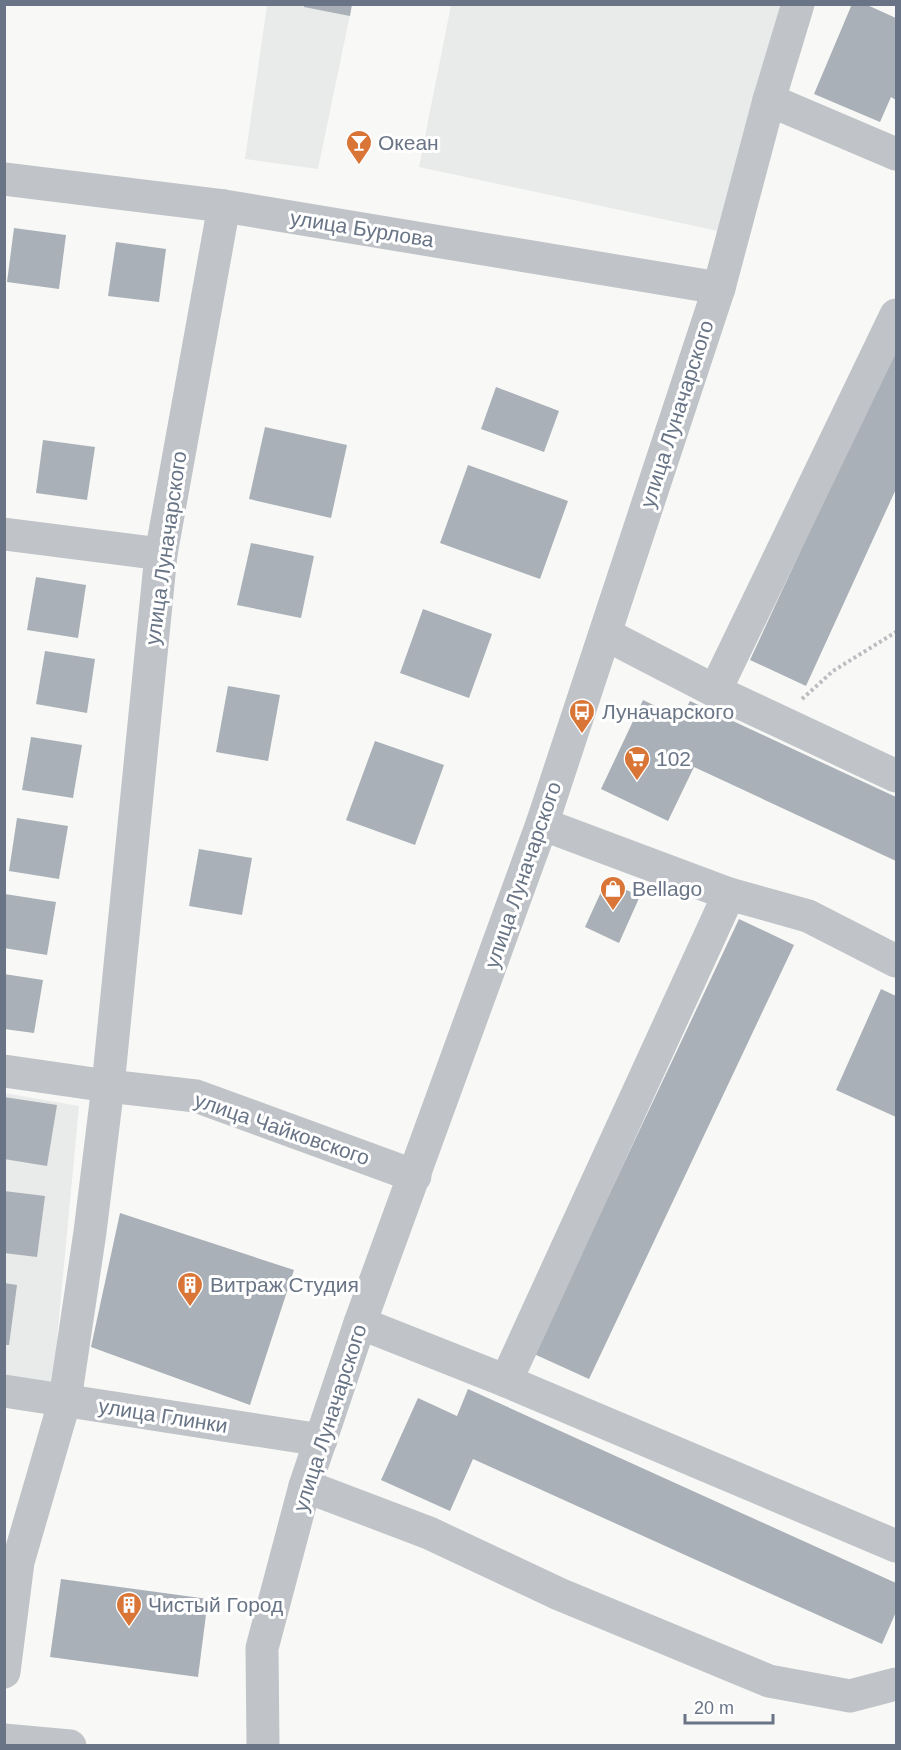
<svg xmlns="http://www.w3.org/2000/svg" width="901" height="1750" font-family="Arial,sans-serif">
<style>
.built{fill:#e9eaea}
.building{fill:#a9b0b7}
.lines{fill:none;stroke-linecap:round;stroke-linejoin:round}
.path{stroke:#bbbdc0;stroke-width:4;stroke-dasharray:3 3;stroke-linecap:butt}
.minor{stroke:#c0c3c8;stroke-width:33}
.labels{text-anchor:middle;stroke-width:6;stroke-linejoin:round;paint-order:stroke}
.poi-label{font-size:21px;fill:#697586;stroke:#fff;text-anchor:start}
.street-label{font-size:21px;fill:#697586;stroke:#fff}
</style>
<rect width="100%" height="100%" fill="#f8f9f6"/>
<!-- built -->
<g class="built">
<polygon points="267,5 352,5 318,169 245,159"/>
<polygon points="451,5 786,5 718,231 419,167"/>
<polygon points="4,1093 79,1106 53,1382 5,1377"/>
</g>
<!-- building -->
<g class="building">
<polygon points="304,4 352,4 350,16 304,7"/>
<polygon points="852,4 865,4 896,18 896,100 891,97 880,122 814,94"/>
<polygon points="14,228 66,235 59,289 7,282"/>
<polygon points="116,242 166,249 159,302 108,296"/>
<polygon points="896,344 896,489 806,686 750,660"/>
<polygon points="496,387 559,411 544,452 481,429"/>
<polygon points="265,427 347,445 331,518 249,499"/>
<polygon points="43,440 95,447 87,500 36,493"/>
<polygon points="468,465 568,501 540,579 440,543"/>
<polygon points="251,543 314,556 301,618 237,605"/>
<polygon points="36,577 86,585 78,638 27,630"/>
<polygon points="423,609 492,634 469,698 400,673"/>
<polygon points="45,651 95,659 87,713 36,704"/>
<polygon points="228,686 280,695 268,761 216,752"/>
<polygon points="643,700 681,718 690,701 896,797 896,861 694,767 668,821 601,789"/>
<polygon points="31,737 82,745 73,798 22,790"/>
<polygon points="375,741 444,765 415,845 346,820"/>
<polygon points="17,818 68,826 59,879 9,871"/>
<polygon points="199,849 252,858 242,915 189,906"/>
<polygon points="606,881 640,896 619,943 585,927"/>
<polygon points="5,894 56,902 47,955 4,948"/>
<polygon points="739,919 794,945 589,1379 534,1354"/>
<polygon points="4,974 43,980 34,1033 4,1029"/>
<polygon points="881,989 896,996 896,1117 836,1090"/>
<polygon points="4,1097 57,1105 47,1166 4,1159"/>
<polygon points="4,1191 45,1196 37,1257 4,1253"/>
<polygon points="120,1213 294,1270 250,1405 91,1347"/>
<polygon points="4,1283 17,1285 9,1345 4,1345"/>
<polygon points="468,1389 896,1583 896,1612 882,1644 473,1459 450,1511 381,1480 418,1398 457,1416"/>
<polygon points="61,1579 208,1599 198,1677 50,1657"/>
</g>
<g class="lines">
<!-- path -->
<polyline class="path" points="802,699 833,671 896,632"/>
<!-- minor -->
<g class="minor">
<polyline points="769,100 896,154"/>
<polyline points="4,179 224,206 719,288"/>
<polyline points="4,534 161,554"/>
<polyline points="605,634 715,691 896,776"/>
<polyline points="715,691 896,315"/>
<polyline points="542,824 729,894 808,916 896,961"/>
<polyline points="4,1071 108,1086 196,1096 415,1176"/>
<polyline points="360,1323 506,1381 896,1546"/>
<polyline points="506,1381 729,894"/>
<polyline points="4,1391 321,1440"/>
<polyline points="305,1486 429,1533 559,1594 769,1681 850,1696 896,1684"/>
<polyline points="4,1672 18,1562 65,1400 90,1232 108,1086 161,554 224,206"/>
<polyline points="4,1740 70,1746"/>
<polyline points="263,1746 262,1648 305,1486 360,1323 542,824 719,288 769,100 798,4"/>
</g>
</g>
<!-- icons -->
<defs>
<symbol id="bar-pin" viewBox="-11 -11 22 30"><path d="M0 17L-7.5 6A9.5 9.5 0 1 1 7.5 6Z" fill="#d97536" stroke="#fff"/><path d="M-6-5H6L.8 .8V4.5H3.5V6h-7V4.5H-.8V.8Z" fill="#fff"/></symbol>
<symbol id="bus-pin" viewBox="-11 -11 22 30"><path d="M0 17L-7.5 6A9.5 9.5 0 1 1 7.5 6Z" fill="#d97536" stroke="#fff"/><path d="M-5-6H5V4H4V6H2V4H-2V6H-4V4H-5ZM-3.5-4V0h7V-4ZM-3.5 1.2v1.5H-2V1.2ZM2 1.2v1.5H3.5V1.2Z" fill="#fff"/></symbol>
<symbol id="supermarket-pin" viewBox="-11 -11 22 30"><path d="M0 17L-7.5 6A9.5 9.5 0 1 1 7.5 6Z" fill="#d97536" stroke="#fff"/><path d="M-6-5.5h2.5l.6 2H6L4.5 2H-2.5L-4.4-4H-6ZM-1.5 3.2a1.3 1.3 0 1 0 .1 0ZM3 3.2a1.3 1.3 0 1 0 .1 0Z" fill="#fff"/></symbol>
<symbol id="shop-pin" viewBox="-11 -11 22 30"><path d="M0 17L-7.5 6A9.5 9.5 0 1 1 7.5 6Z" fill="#d97536" stroke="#fff"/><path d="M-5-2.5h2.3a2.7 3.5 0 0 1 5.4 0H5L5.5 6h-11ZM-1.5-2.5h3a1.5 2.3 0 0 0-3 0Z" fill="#fff"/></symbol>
<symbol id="building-pin" viewBox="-11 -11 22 30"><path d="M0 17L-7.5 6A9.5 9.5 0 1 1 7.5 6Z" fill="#d97536" stroke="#fff"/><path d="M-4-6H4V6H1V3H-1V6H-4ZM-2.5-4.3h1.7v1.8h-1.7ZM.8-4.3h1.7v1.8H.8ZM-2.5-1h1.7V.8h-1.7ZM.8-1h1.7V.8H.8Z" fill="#fff"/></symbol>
</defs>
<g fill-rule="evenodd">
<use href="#bar-pin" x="344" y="128" width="30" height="40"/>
<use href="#bus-pin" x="567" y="697" width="30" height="40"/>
<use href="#supermarket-pin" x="622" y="744" width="30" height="40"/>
<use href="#shop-pin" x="598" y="874" width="30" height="40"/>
<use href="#building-pin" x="175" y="1270" width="30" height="40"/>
<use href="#building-pin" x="114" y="1590" width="30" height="40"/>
</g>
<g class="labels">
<!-- poi labels -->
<g class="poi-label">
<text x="378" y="150">Океан</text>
<text x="602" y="719">Луначарского</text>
<text x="656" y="766">102</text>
<text x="632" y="896">Bellago</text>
<text x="210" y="1292">Витраж Студия</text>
<text x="148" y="1612">Чистый Город</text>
</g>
<!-- street labels -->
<g class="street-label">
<text transform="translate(362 229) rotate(9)" y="7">улица Бурлова</text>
<text transform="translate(677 414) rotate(-72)" y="7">улица Луначарского</text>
<text transform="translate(166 548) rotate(-82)" y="7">улица Луначарского</text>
<text transform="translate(523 875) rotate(-71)" y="7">улица Луначарского</text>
<text transform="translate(282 1129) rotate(19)" y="7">улица Чайковского</text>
<text transform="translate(163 1416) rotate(9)" y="7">улица Глинки</text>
<text transform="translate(330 1418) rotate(-72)" y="7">улица Луначарского</text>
</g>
</g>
<!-- border -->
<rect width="901" height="1750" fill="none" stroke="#697586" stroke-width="12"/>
<!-- scale -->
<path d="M685 1714v9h88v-9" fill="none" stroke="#697586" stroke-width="3"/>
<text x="694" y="1714" font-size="18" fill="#697586" stroke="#ffffff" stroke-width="4.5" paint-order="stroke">20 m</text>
</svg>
